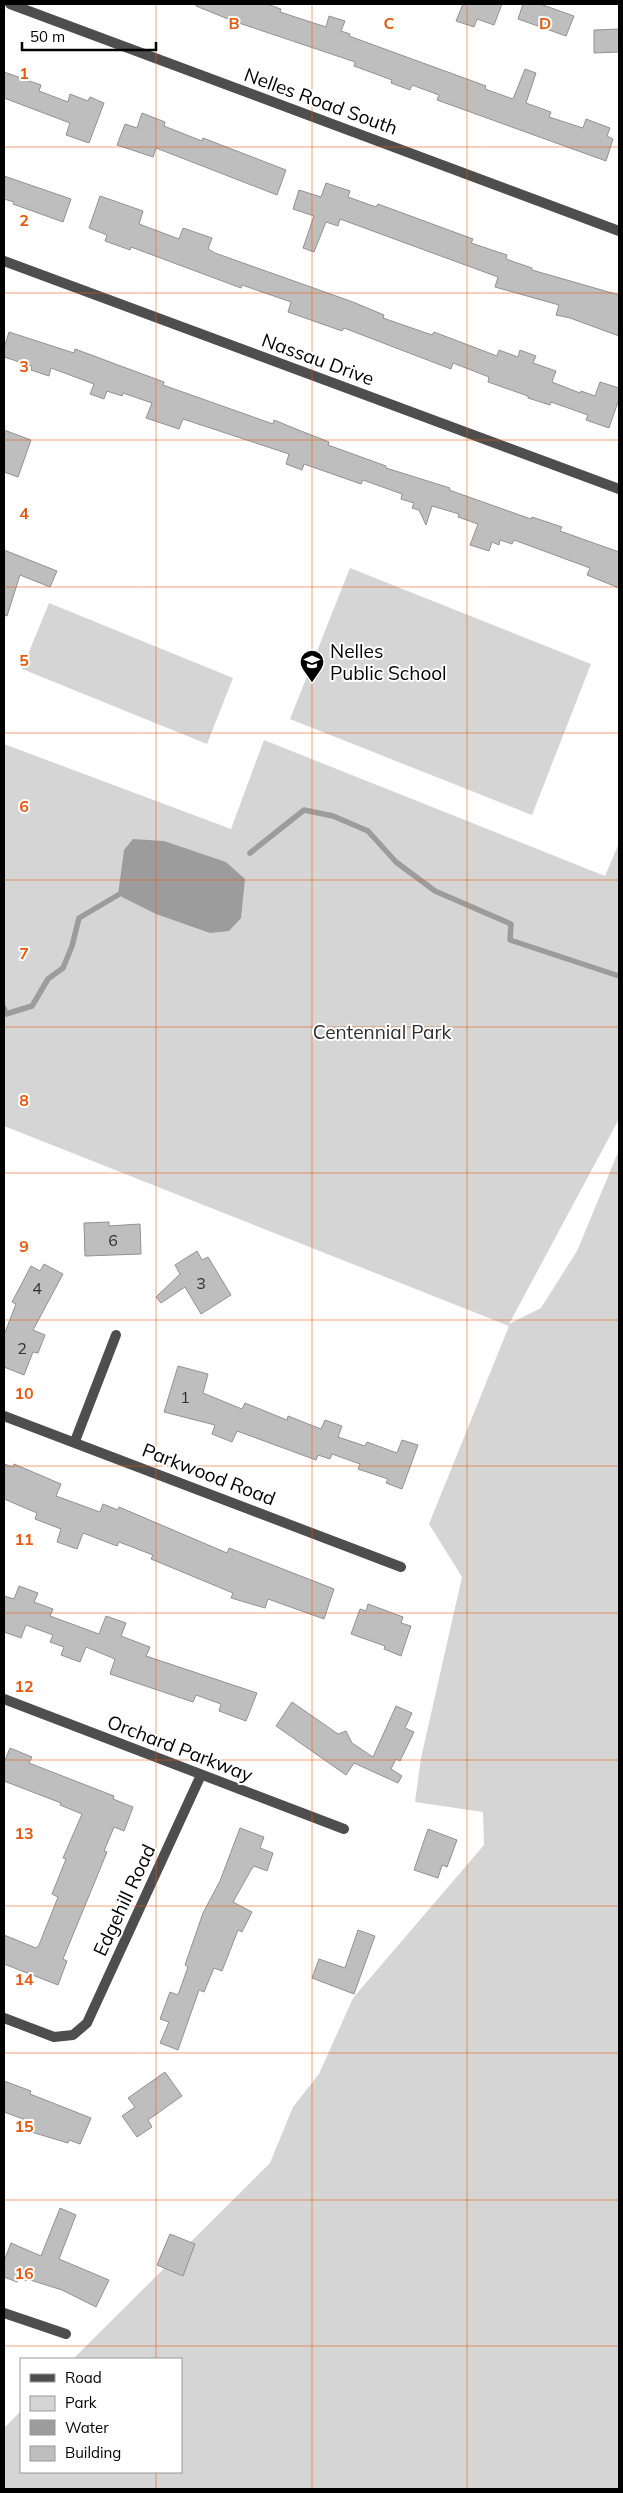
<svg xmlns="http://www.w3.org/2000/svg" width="623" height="2493" font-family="Mulish,sans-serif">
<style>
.green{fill:#d5d5d5}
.water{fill:#9c9c9c}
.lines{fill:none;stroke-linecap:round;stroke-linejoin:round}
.stream{stroke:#9c9c9c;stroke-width:5.5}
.building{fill:#bebebe;stroke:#929292}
.street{stroke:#4e4e4e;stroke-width:10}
.grid{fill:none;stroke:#e8590c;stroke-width:1;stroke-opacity:0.55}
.labels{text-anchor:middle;stroke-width:4;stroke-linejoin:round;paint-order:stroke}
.number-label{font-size:16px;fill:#303030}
.street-label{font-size:19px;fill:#000;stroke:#fff}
.poi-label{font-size:19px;fill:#000;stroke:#fff;text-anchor:start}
.park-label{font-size:19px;fill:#2c2c2c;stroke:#fff}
.grid-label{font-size:16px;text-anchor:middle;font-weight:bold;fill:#e8590c;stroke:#fff;stroke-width:4;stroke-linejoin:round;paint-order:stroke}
</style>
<rect width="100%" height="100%" fill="#fff"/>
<!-- green -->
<g class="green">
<polygon points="350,568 591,664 532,815 290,719"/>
<polygon points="49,603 233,678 207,744 22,669"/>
<polygon points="264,740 605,876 619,843 619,1119 509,1324 541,1308 577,1251 619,1150 619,2489 4,2489 4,2428 21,2411 21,2472 181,2472 181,2359 73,2359 270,2163 293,2107 319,2074 353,1998 484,1845 483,1812 415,1802 421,1758 462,1577 429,1524 509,1326 4,1126 4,744 231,829"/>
</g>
<!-- water -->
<polygon class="water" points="133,839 164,841 226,862 245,879 241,918 229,931 210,933 156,914 118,895 124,850"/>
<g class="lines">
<!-- stream -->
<g class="stream">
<polyline points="250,853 304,810 333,816 368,831 396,862 435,891 511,924 510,940 619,976"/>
<polyline points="4,1008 6,1014 32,1006 48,979 63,968 72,946 79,918 118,895"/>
</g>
</g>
<!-- building -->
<g class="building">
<polygon points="196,4 267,4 281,9 280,12 326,27 329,16 345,21 341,31 350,34 349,36 486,86 485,89 513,99 525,69 536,73 526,103 551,112 549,117 583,128 586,119 610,128 607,136 613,139 606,161 437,100 439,95 412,85 410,90 391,83 392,80 354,66 355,62 233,21 196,6"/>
<polygon points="463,4 502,4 494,25 477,19 474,27 456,21"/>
<polygon points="523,4 540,4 574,16 566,36 518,19"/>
<polygon points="619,29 619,52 594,53 594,30"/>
<polygon points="4,72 41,85 39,91 68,102 70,94 88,101 90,97 104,103 89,143 66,135 70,123 4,98"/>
<polygon points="142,113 165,122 164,126 202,141 203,138 286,170 277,195 156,148 153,157 117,145 125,124 137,128"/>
<polygon points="4,176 71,199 63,222 13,204 14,202 4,199"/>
<polygon points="326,183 350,191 348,197 376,207 378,204 473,239 471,243 507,255 506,259 532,268 532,270 619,295 619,336 570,318 556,315 559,305 495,287 498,277 340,219 338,226 326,222 314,252 303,248 314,216 293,209 299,190 321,197"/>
<polygon points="100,196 143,211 139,224 179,239 183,228 212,238 208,249 215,253 353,302 384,315 383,318 432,335 434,332 497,356 499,350 518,357 520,350 536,356 533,363 556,371 552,382 580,393 581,391 595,396 600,382 619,388 619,399 609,428 586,420 588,415 551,402 550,405 528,398 528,396 488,382 489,377 453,363 451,369 344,328 342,331 288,312 291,302 242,285 241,288 131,247 130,250 105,241 107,235 89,228"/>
<polygon points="9,332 74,353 75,349 164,382 163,385 273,424 274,420 296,429 329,442 328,445 386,466 386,468 450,488 449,490 531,519 532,517 562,527 560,531 619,552 619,588 587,575 590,568 514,540 512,544 500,540 499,545 492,542 489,551 470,545 478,524 458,517 459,514 432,506 426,525 419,510 412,508 414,503 401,499 402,494 363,480 361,484 304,464 302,470 286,464 289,454 183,419 179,429 146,418 152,403 123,393 122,396 107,391 104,399 90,394 94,384 51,368 49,376 31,370 32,366 4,357 4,348"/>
<polygon points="4,430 31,440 18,477 4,472"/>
<polygon points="4,550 57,571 50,587 20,575 7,616 4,615"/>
<polygon points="109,1222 109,1226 140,1224 141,1254 85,1256 84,1223"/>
<polygon points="197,1251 202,1260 208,1257 231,1295 201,1314 185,1287 161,1303 156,1297 180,1274 175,1265"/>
<polygon points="44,1264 63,1274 33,1330 45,1335 38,1353 33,1352 24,1375 4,1367 4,1335 16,1304 12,1302 31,1266 40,1271"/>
<polygon points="178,1366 208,1374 203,1393 242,1409 245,1403 287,1420 288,1416 321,1429 325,1420 342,1426 338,1437 365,1446 367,1442 397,1453 402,1440 418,1445 402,1489 386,1483 388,1479 358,1469 360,1464 332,1454 330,1459 318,1455 316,1460 237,1431 232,1442 212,1434 215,1425 164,1412"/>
<polygon points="4,1464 13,1467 14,1464 61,1484 56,1496 100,1512 103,1504 118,1510 119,1507 227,1553 229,1548 334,1589 324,1619 268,1599 265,1608 231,1598 233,1593 151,1559 153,1555 119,1542 117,1546 83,1533 77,1549 57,1542 61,1529 35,1519 37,1513 4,1499"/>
<polygon points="19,1586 38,1593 34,1602 53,1609 50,1616 99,1634 106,1616 126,1623 121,1636 150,1647 146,1656 257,1693 246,1721 219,1711 221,1704 196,1695 193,1702 110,1674 115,1659 86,1647 80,1662 61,1655 64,1647 50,1642 53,1635 26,1625 21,1638 4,1632 4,1596 14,1599"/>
<polygon points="368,1604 403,1617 401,1623 411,1626 401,1656 384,1649 385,1646 351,1634 360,1609 366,1611"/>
<polygon points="292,1702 338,1734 346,1731 352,1743 373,1757 396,1706 412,1713 405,1728 414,1732 400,1761 396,1759 391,1769 402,1776 398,1783 354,1763 346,1775 276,1726"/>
<polygon points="10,1748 32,1757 29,1763 114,1796 113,1799 133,1807 124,1831 114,1827 104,1851 107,1852 63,1959 67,1961 58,1985 4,1964 4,1935 36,1948 39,1945 58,1897 52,1894 66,1859 63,1858 82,1814 60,1805 61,1803 4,1781 4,1763"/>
<polygon points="240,1828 264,1837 260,1848 273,1853 267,1871 254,1866 251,1870 233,1902 252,1912 242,1932 238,1930 222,1971 214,1968 204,1992 199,1990 178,2050 160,2043 169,2022 160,2019 170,1992 178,1995 188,1967 185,1965 203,1913 220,1881"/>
<polygon points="428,1829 457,1840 447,1867 442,1865 438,1878 414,1870"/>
<polygon points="358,1930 375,1936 354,1994 312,1978 319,1959 345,1968"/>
<polygon points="165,2072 182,2096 148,2120 152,2127 137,2137 122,2116 135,2107 128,2098"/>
<polygon points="4,2081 31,2091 30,2094 91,2118 80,2144 69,2140 68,2143 28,2131 31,2122 4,2112"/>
<polygon points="60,2208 76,2215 59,2259 109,2280 96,2307 62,2290 27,2279 26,2281 19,2277 17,2282 4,2277 4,2261 11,2243 41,2256"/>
<polygon points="170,2234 195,2244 183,2276 157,2265"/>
</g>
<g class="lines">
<!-- street -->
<g class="street">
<polyline points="10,4 619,231"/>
<polyline points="4,261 619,489"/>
<polyline points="4,1416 401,1567"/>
<polyline points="75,1441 116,1335"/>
<polyline points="4,1699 344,1829"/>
<polyline points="4,2018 54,2037 73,2035 87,2023 201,1775"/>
<polyline points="4,2313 66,2334"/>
</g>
</g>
<!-- grid -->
<path class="grid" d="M156 4V2359M312 4V2489M467 4V2489M4 147H619M4 293H619M4 440H619M4 587H619M4 733H619M4 880H619M4 1027H619M4 1173H619M4 1320H619M4 1466H619M4 1613H619M4 1760H619M4 1906H619M4 2053H619M4 2200H619M4 2346H619M156 2472V2489"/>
<!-- icons -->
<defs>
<symbol id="school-pin" viewBox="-11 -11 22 30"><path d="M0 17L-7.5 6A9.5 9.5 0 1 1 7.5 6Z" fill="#000" stroke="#fff"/><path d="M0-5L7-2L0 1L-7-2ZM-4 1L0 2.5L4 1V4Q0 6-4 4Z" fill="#fff"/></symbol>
</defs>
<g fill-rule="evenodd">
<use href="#school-pin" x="298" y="648" width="28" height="38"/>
</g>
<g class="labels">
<!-- number labels -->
<g class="number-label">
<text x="113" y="1246">6</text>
<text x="201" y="1289">3</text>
<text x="37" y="1294">4</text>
<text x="22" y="1354">2</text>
<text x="185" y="1403">1</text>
</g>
<!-- street labels -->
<g class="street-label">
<text transform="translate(321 101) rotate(20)" y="7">Nelles Road South</text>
<text transform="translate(318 359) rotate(20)" y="7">Nassau Drive</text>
<text transform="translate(209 1474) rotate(21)" y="7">Parkwood Road</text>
<text transform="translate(180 1748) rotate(21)" y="7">Orchard Parkway</text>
<text transform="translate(124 1900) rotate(-65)" y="7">Edgehill Road</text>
</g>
<!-- poi labels -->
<g class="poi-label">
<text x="330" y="658">Nelles<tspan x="330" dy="22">Public School</tspan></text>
</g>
<!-- park labels -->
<g class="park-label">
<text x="382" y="1039">Centennial Park</text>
</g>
</g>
<g class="grid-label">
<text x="234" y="29">B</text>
<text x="389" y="29">C</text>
<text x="545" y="29">D</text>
<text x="24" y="79">1</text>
<text x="24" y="226">2</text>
<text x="24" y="372">3</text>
<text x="24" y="519">4</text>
<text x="24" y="666">5</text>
<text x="24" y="812">6</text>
<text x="24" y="959">7</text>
<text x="24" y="1106">8</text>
<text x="24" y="1252">9</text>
<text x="24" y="1399">10</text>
<text x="24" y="1545">11</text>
<text x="24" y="1692">12</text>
<text x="24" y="1839">13</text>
<text x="24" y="1985">14</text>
<text x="24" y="2132">15</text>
<text x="24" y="2279">16</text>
</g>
<!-- border -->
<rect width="623" height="2493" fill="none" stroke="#000000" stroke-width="10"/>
<!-- legend -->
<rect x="20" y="2358" width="162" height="115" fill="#ffffff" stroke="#999999"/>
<rect x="30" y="2374" width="25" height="8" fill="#4e4e4e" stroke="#999999"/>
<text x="65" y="2383" font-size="15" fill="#000000">Road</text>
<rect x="30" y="2396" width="25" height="15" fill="#d5d5d5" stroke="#999999"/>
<text x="65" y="2408" font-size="15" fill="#000000">Park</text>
<rect x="30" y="2420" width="25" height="15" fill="#9c9c9c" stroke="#999999"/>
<text x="65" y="2433" font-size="15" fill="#000000">Water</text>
<rect x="30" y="2446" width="25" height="15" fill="#bebebe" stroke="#999999"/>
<text x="65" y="2458" font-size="15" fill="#000000">Building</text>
<!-- scale -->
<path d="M22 42v8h134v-8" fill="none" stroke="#000000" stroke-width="2.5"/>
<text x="30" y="42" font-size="15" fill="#000000" stroke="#ffffff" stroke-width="4" paint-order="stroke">50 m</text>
</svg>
